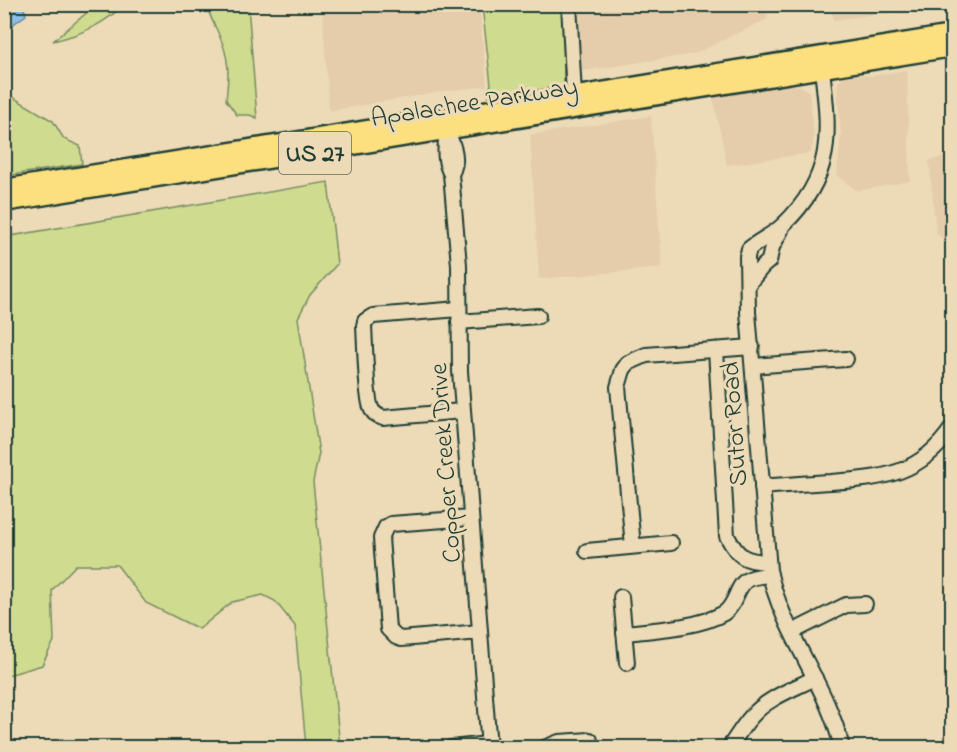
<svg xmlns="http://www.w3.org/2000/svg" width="957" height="752" font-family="'Indie Flower',sans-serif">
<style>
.built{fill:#e5ccab}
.green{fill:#cfdb8f;stroke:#778c62;stroke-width:1.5}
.water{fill:#8cbee8;stroke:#608aa0;stroke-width:1.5}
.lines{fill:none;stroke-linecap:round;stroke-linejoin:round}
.minor-casing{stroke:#1f3d34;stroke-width:18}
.major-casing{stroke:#1f3d34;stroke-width:21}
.minor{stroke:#eddbb8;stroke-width:14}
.major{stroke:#fce080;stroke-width:16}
.labels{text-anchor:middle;stroke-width:6;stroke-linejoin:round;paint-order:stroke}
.shield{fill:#eddbb8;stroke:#5d6c5c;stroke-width:1.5}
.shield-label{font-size:24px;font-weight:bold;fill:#1f3d34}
.street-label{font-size:26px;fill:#1f3d34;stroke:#eddbb8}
</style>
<rect width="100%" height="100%" fill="#eddbb8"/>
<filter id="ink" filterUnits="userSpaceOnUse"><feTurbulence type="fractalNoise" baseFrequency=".0167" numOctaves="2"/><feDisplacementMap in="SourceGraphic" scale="12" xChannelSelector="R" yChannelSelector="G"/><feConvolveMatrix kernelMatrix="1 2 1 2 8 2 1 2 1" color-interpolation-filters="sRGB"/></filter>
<g filter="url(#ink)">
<!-- built -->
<g class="built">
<polygon points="831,4 946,4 946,5 833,20"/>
<polygon points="322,5 479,5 487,86 445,91 329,111"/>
<polygon points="574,5 766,5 767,19 694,54 582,71"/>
<polygon points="907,70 910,181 857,191 837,176 841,133 837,91 838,83 843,77 858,74 870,76"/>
<polygon points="792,85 801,86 809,91 814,138 811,153 727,165 713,97"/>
<polygon points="651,116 662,268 539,279 530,135"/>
<polygon points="952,156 952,247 936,233 929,160"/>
</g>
<!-- green -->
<g class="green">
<path d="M96 5H123C104 25 80 35 53 41Z"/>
<path d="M207 5H248L257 118 250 115H237L226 100C229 75 230 59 219 35 215 25 209 16 207 5Z"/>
<polygon points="482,5 563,5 564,86 489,98 488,90 491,85"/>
<polygon points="4,89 9,95 53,121 64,139 80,146 82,164 5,176"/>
<polygon points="328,182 337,264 310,295 298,318 319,453 313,482 340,747 306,747 295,626 275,601 263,595 232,602 199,629 146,603 117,565 76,565 52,590 54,641 42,665 5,676 5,237"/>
</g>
<!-- water -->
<polygon class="water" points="5,4 23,5 26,15 5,30"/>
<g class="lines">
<defs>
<g id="minor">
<polyline points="569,4 574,95"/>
<path d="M821 61C829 129 837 174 783 225 773 235 759 240 749 249L747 257 748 312 769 570C782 633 827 684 842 748"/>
<path d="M446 121C448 140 441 157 451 174L459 265 460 371 489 748"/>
<path d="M448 133C454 148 459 160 451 174"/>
<polyline points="749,283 762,267 769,261 772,247 781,230"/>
<path d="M459 309 373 316 365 321 364 326C365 341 366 400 372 410 375 415 378 416 383 418L462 411"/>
<polyline points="459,322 538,316"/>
<path d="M716 350 727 536C738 557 744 561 768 562"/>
<polyline points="753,366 846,359"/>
<path d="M762 487C785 485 808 483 831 482 884 478 920 475 952 428"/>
<polyline points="471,518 391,524 386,527 381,538 388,629 396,637 401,639 480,632"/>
<polyline points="633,546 618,387 623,370 628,363 646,355 752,347"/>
<polyline points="587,551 671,543"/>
<polyline points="621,597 627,663"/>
<polyline points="792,632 846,605 865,604"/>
<path d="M624 633C653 630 698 628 724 613 737 604 736 586 747 580 753 576 763 576 770 575"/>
<polyline points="451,748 488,744"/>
<polyline points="544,748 559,742 590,740"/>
<path d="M729 748C736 737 743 726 751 717 767 698 793 689 815 678"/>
</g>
<g id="major">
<polyline points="4,188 952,34"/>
<polyline points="4,203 952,48"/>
</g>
</defs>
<!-- minor casing -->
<use href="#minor" class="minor-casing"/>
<!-- major casing -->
<use href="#major" class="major-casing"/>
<!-- minor -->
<use href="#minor" class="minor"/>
<!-- major -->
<use href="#major" class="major"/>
</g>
</g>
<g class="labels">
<!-- shield labels -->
<rect class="shield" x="279" y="132" width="72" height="42" rx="4.5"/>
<g class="shield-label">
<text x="315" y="161">US 27</text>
</g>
<!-- street labels -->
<g class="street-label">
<text transform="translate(474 101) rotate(-9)" y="9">Apalachee Parkway</text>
<text transform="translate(733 424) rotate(-94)" y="9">Sutor Road</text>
<text transform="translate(444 463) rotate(-94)" y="9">Copper Creek Drive</text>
</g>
</g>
<!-- margin -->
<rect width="957" height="752" fill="none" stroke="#eddbb8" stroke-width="24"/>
<rect x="12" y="12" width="933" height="728" fill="none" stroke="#1f3d34" stroke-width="2" filter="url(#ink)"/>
</svg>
